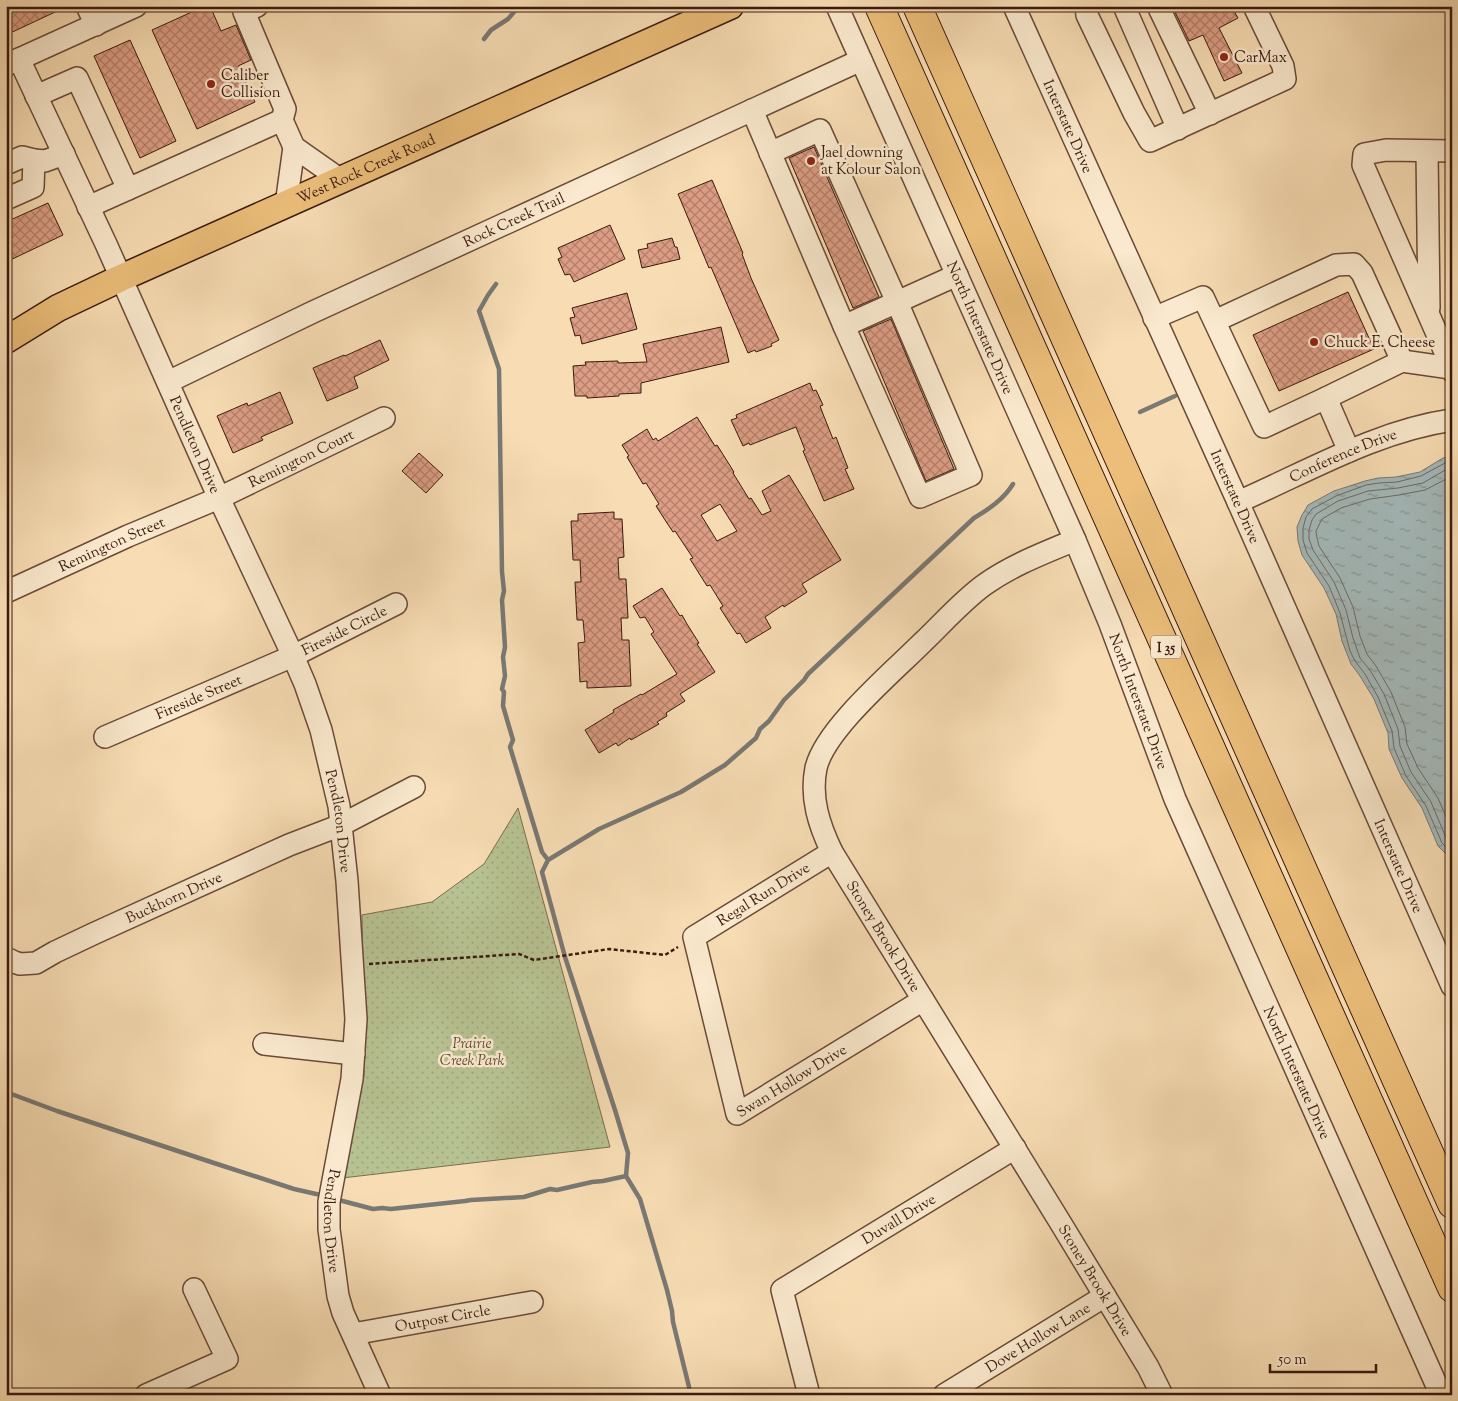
<svg xmlns="http://www.w3.org/2000/svg" width="1458" height="1401" font-family="'Sorts Mill Goudy',serif">
<style>
.park{fill:url(#park-dots);stroke:#786e50}
.water{fill:url(#water-ripples);stroke:#797975}
.lines{fill:none;stroke-linecap:round;stroke-linejoin:round}
.shore{stroke:#6e6964;stroke-width:1}
.stream{stroke:#797975;stroke-width:4.5}
.building{fill:url(#building-cross-hatch);stroke:#3a1a0f;fill-rule:evenodd}
.minor-casing{stroke:#6a4b38;stroke-width:24}
.major-casing{stroke:#3a1a0f;stroke-width:29}
.highway-casing{stroke:#3a1a0f;stroke-width:30}
.path{stroke:#3a1a0f;stroke-width:2.5;stroke-dasharray:4 2.5;stroke-linecap:butt}
.minor{stroke:#fae9ce;stroke-width:21}
.major{stroke:#ecbe7a;stroke-width:26}
.highway{stroke:#ecbe7a;stroke-width:28}
.poi-dot{fill:#8f2418;stroke:#fae9ce;stroke-width:2}
.labels{text-anchor:middle;stroke-width:5;stroke-linejoin:round;paint-order:stroke}
.shield{fill:#fae9ce;stroke:#745848;stroke-width:1}
.shield-label{font-size:14px;font-weight:bold;fill:#3a1a0f}
.poi-label{font-size:15px;fill:#3a1a0f;stroke:#fae9ce;text-anchor:start}
.street-label{font-size:15px;fill:#3a1a0f;stroke:#fae9ce}
.park-label{font-size:15px;font-style:italic;fill:#604c36;stroke:#fae9ce}
</style>
<defs>
<pattern id="park-dots" width="8" height="8" patternUnits="userSpaceOnUse" patternTransform="scale(1.25)"><rect width="8" height="8" fill="#b7c292"/><path d="M2 2h.1M6 6h.1" fill="none" stroke="#9ea67d" stroke-width="1.8" stroke-linecap="round"/></pattern>
<pattern id="water-ripples" width="26" height="14" patternUnits="userSpaceOnUse" patternTransform="scale(1.25)"><rect width="26" height="14" fill="#a3b8b9"/><path d="M2 4q2-2 4 0t4 0M15 11q2-2 4 0t4 0" fill="none" stroke="#869595"/></pattern>
<pattern id="building-cross-hatch" width="8" height="8" patternUnits="userSpaceOnUse" patternTransform="scale(1.25)"><rect width="8" height="8" fill="#dc9d84"/><path d="M0 0l8 8M0 8l8-8" fill="none" stroke="#b37f6a"/></pattern>
</defs>
<rect width="100%" height="100%" fill="#f8ddb4"/>
<filter id="stains"><feTurbulence type="fractalNoise" baseFrequency=".004" numOctaves="4"/><feColorMatrix values="0 0 0 0 .2 0 0 0 0 .09 0 0 0 0 .02 0 0 0 .5 -.17"/></filter>
<radialGradient id="worn" r=".72"><stop offset=".6" stop-color="#630" stop-opacity="0"/><stop offset="1" stop-color="#630" stop-opacity=".3"/></radialGradient>
<!-- park -->
<polygon class="park" points="518,808 610,1147 342,1178 364,1076 362,915 432,902 484,864"/>
<!-- water -->
<polygon class="water" points="1452,457 1452,853 1445,853 1438,846 1422,808 1402,778 1389,749 1388,733 1374,699 1360,676 1351,664 1342,641 1336,614 1324,588 1302,555 1298,541 1297,527 1302,515 1308,505 1334,491 1365,481 1378,478 1396,477 1420,472 1443,458"/>
<g class="lines">
<!-- shore -->
<g class="shore">
<polyline points="1452,462 1445,463 1421,476 1397,482 1379,483 1366,485 1336,496 1312,509 1306,517 1303,528 1303,540 1307,553 1329,586 1340,613 1350,651 1355,661 1365,674 1378,697 1392,731 1394,748 1406,776 1426,806 1442,843 1447,848 1452,849"/>
<polyline points="1452,468 1447,469 1423,483 1398,488 1368,491 1338,501 1316,514 1312,520 1309,530 1309,539 1313,550 1334,582 1346,610 1353,638 1360,658 1370,670 1384,694 1398,729 1400,746 1411,772 1431,802 1447,840 1452,842"/>
<polyline points="1452,476 1425,490 1399,495 1370,499 1341,508 1322,519 1316,531 1317,538 1319,546 1340,578 1353,607 1360,636 1367,654 1376,666 1391,692 1405,727 1407,744 1418,768 1438,798 1452,831"/>
</g>
<!-- stream -->
<g class="stream">
<polyline points="484,39 491,30 508,19 519,6"/>
<polyline points="496,284 488,295 479,311 499,369 502,572 504,591 502,600 505,647 503,657 505,676 502,689 504,692 503,706 513,740 510,747 542,852 548,860"/>
<polyline points="1140,412 1175,396"/>
<polyline points="6,1092 57,1111 211,1162 294,1189 325,1196"/>
<polyline points="335,1199 373,1209 382,1208 391,1209 465,1201 471,1200 524,1197 550,1189 557,1190 592,1182 603,1181 626,1176"/>
<path d="M691 1395 673 1322 672 1311 667 1290 640 1199 626 1176 628 1153 615 1110 565 957 542 872 548 860 599 829 681 792 725 765 756 738 760 729 769 721 784 700 804 680 808 674 974 518C989 509 1004 499 1013 484"/>
</g>
</g>
<!-- building -->
<g class="building">
<polygon points="12,6 68,6 6,35 6,9"/>
<polygon points="205,6 210,6 221,31 236,25 251,60 238,66 255,102 197,129 152,30"/>
<polygon points="1172,6 1231,6 1238,18 1219,28 1242,73 1224,81 1203,35 1189,41"/>
<polygon points="130,40 176,141 140,158 94,56"/>
<polygon points="814,147 879,297 853,308 789,158"/>
<polygon points="712,180 743,253 742,254 751,278 779,340 771,344 772,346 756,352 755,350 748,353 711,267 709,268 678,194"/>
<polygon points="48,203 63,235 6,262 6,222"/>
<polygon points="610,225 625,259 574,282 570,274 565,275 558,259 562,257 558,248"/>
<polygon points="672,238 675,247 677,247 680,259 642,268 638,250 648,248 647,244"/>
<polygon points="1348,292 1374,349 1279,391 1253,335"/>
<polygon points="627,293 637,329 582,344 580,335 575,336 570,318 575,317 572,308"/>
<polygon points="891,319 954,469 926,481 863,331"/>
<polygon points="721,327 729,362 641,383 641,393 619,394 619,396 587,398 587,396 575,396 573,366 586,365 585,362 618,361 618,363 647,362 643,344"/>
<polygon points="380,340 389,360 354,377 358,388 327,401 313,368 344,355 345,356"/>
<polygon points="810,383 813,391 816,390 823,405 820,406 823,414 833,439 836,437 844,458 848,468 845,469 854,489 824,501 803,451 805,450 796,427 750,445 749,443 743,446 731,420 737,418 736,415"/>
<polygon points="280,392 293,423 261,437 263,440 233,453 217,416 247,403 248,406"/>
<path d="M697 417 715 446 717 445 734 472 733 473 749 499 751 498 762 515 771 511 762 491 789 475 841 560 802 584 807 592 784 607 783 605 765 617 771 628 746 643 740 633 737 634 731 625 720 608 723 606 710 585 707 586 690 559 693 558 675 531 673 532 667 523 656 506 659 504 646 483 643 484 627 457 629 456 622 445 647 429 653 440 656 438 658 441ZM720 504 737 531 717 541 701 515Z"/>
<polygon points="419,453 443,475 426,493 402,471"/>
<polygon points="614,512 614,519 622,519 624,557 618,558 619,579 626,579 628,618 621,618 622,640 629,640 631,686 587,688 587,681 580,682 578,643 585,642 583,620 577,620 575,582 581,582 580,560 573,560 571,521 578,521 578,514"/>
<polygon points="662,588 680,616 682,615 687,624 699,643 697,644 715,672 680,694 685,701 666,713 667,716 657,722 659,724 631,740 630,738 618,746 616,743 599,753 585,730 614,712 613,710 641,694 642,695 677,674 651,634 654,632 645,617 640,618 633,606"/>
</g>
<g class="lines">
<defs>
<g id="minor">
<polyline points="87,6 96,25"/>
<polyline points="257,6 244,12 285,109 282,120"/>
<path id="s1" d="M837 6 1075 540 1110 624 1175 799 1441 1395"/>
<path id="s2" d="M1014 6 1238 502 1452 986"/>
<polyline points="1086,6 1087,15 1134,113 1150,141 1285,79 1283,66 1254,6"/>
<polyline points="1124,6 1178,129"/>
<polyline points="1158,6 1210,114"/>
<path id="s3" d="M19 59 106 244 219 498 293 656 305 684 321 730 339 806 347 881 356 1019 352 1079 329 1202V1229L338 1296 343 1313 380 1395"/>
<polyline points="6,65 136,6"/>
<polyline points="36,96 77,78 128,189"/>
<polyline points="752,110 844,326 957,275"/>
<polyline points="1427,151 1429,308"/>
<polyline points="1452,151 1386,150 1364,154 1363,165 1452,368"/>
<polyline points="770,153 820,130 897,302 971,475 920,497 844,326"/>
<polyline points="6,164 22,157 34,160 45,161 64,154"/>
<polyline points="6,199 33,187 34,160"/>
<polyline points="286,205 294,147"/>
<polyline points="88,207 282,120 294,147 341,180"/>
<polyline points="1154,318 1203,297 1264,427 1326,398 1349,451"/>
<polyline points="1215,321 1336,265 1354,264 1362,273 1402,361"/>
<path id="s4" d="M168 382 313 312 861 60"/>
<polyline points="1326,398 1402,361 1451,368 1452,371"/>
<path id="s5" d="M1238 502C1307 472 1376 431 1452 420"/>
<path id="s6" d="M1075 540C1044 553 1012 565 984 585 962 601 943 623 923 642 894 671 825 729 816 768 810 798 819 825 832 852L1060 1222 1148 1367 1162 1395"/>
<path id="s7" d="M6 592 128 536 219 498 384 418"/>
<path id="s8" d="M105 737 293 656 396 604"/>
<path id="s9" d="M832 852 694 937 737 1114 923 1000"/>
<path id="s10" d="M6 958 14 962 20 964 36 963 55 952 93 934 289 845 341 825 414 787"/>
<polyline points="264,1044 354,1054"/>
<path id="s11" d="M353 1334 532 1302"/>
<polyline points="146,1395 227,1359 194,1289"/>
<path id="s12" d="M809 1395 782 1290 1015 1148"/>
<path id="s13" d="M944 1395 1105 1296"/>
</g>
<g id="major">
<path id="s14" d="M6 340 58 308 121 278 730 6"/>
</g>
<g id="highway">
<polyline points="879,6 1452,1288"/>
<polyline points="917,6 1452,1204"/>
</g>
</defs>
<!-- minor casing -->
<use href="#minor" class="minor-casing"/>
<!-- major casing -->
<use href="#major" class="major-casing"/>
<!-- highway casing -->
<use href="#highway" class="highway-casing"/>
<!-- path -->
<polyline class="path" points="369,964 519,954 534,960 609,949 665,955 678,947"/>
<!-- minor -->
<use href="#minor" class="minor"/>
<!-- major -->
<use href="#major" class="major"/>
<!-- highway -->
<use href="#highway" class="highway"/>
</g>
<!-- markers -->
<g class="poi-dot">
<circle cx="1224" cy="57" r="5"/>
<circle cx="211" cy="84" r="5"/>
<circle cx="811" cy="161" r="5"/>
<circle cx="1314" cy="342" r="5"/>
</g>
<g class="labels">
<!-- shield labels -->
<rect class="shield" x="1151" y="635.5" width="30" height="23" rx="4"/>
<g class="shield-label">
<text x="1166" y="652">I 35</text>
</g>
<!-- poi labels -->
<g class="poi-label">
<text x="1234" y="62">CarMax</text>
<text x="221" y="80">Caliber<tspan x="221" dy="17">Collision</tspan></text>
<text x="821" y="157">Jael downing<tspan x="821" dy="17">at Kolour Salon</tspan></text>
<text x="1324" y="347">Chuck E. Cheese</text>
</g>
<!-- street labels -->
<g class="street-label">
<text dy="5" stroke="none"><textPath href="#s2" startOffset="132">Interstate Drive</textPath></text>
<text dy="5" stroke="none"><textPath href="#s14" startOffset="399">West Rock Creek Road</textPath></text>
<text dy="5" stroke="none"><textPath href="#s4" startOffset="382">Rock Creek Trail</textPath></text>
<text dy="5" stroke="none"><textPath href="#s1" startOffset="352">North Interstate Drive</textPath></text>
<text dy="5" stroke="none"><textPath href="#s3" startOffset="424">Pendleton Drive</textPath></text>
<text dy="5" stroke="none"><textPath href="#s5" startOffset="115">Conference Drive</textPath></text>
<text dy="5" stroke="none"><textPath href="#s7" startOffset="324">Remington Court</textPath></text>
<text dy="5" stroke="none"><textPath href="#s2" startOffset="538">Interstate Drive</textPath></text>
<text dy="5" stroke="none"><textPath href="#s7" startOffset="116">Remington Street</textPath></text>
<text dy="5" stroke="none"><textPath href="#s8" startOffset="262">Fireside Circle</textPath></text>
<text dy="5" stroke="none"><textPath href="#s8" startOffset="102">Fireside Street</textPath></text>
<text dy="5" stroke="none"><textPath href="#s1" startOffset="758">North Interstate Drive</textPath></text>
<text dy="5" stroke="none"><textPath href="#s3" startOffset="829">Pendleton Drive</textPath></text>
<text dy="5" stroke="none"><textPath href="#s2" startOffset="942">Interstate Drive</textPath></text>
<text transform="translate(763 894) rotate(-32)" y="5">Regal Run Drive</text>
<text dy="5" stroke="none"><textPath href="#s10" startOffset="184">Buckhorn Drive</textPath></text>
<text dy="5" stroke="none"><textPath href="#s6" startOffset="538">Stoney Brook Drive</textPath></text>
<text dy="5" stroke="none"><textPath href="#s1" startOffset="1162">North Interstate Drive</textPath></text>
<text dy="5" stroke="none"><textPath href="#s9" startOffset="408">Swan Hollow Drive</textPath></text>
<text dy="5" stroke="none"><textPath href="#s12" startOffset="245">Duvall Drive</textPath></text>
<text dy="5" stroke="none"><textPath href="#s3" startOffset="1232">Pendleton Drive</textPath></text>
<text dy="5" stroke="none"><textPath href="#s6" startOffset="942">Stoney Brook Drive</textPath></text>
<text dy="5" stroke="none"><textPath href="#s11" startOffset="91">Outpost Circle</textPath></text>
<text dy="5" stroke="none"><textPath href="#s13" startOffset="110">Dove Hollow Lane</textPath></text>
</g>
<!-- park labels -->
<g class="park-label">
<text x="472" y="1048">Prairie<tspan x="472" dy="17">Creek Park</tspan></text>
</g>
</g>
<!-- margin -->
<rect width="1458" height="1401" fill="none" stroke="#f8ddb4" stroke-width="25"/>
<rect x="8" y="8" width="1443" height="1386" fill="none" stroke="#3a1a0f" stroke-width="2.5"/>
<rect x="12" y="12" width="1433" height="1376" fill="none" stroke="#3a1a0f"/>
<!-- scale -->
<path d="M1270 1364v8h106v-8" fill="none" stroke="#3a1a0f" stroke-width="2.5"/>
<text x="1278" y="1364" font-size="15" fill="#3a1a0f" stroke="#fae9ce" stroke-width="4" paint-order="stroke">50 m</text>
<rect width="100%" height="100%" filter="url(#stains)"/>
<rect width="100%" height="100%" fill="url(#worn)"/>
</svg>
